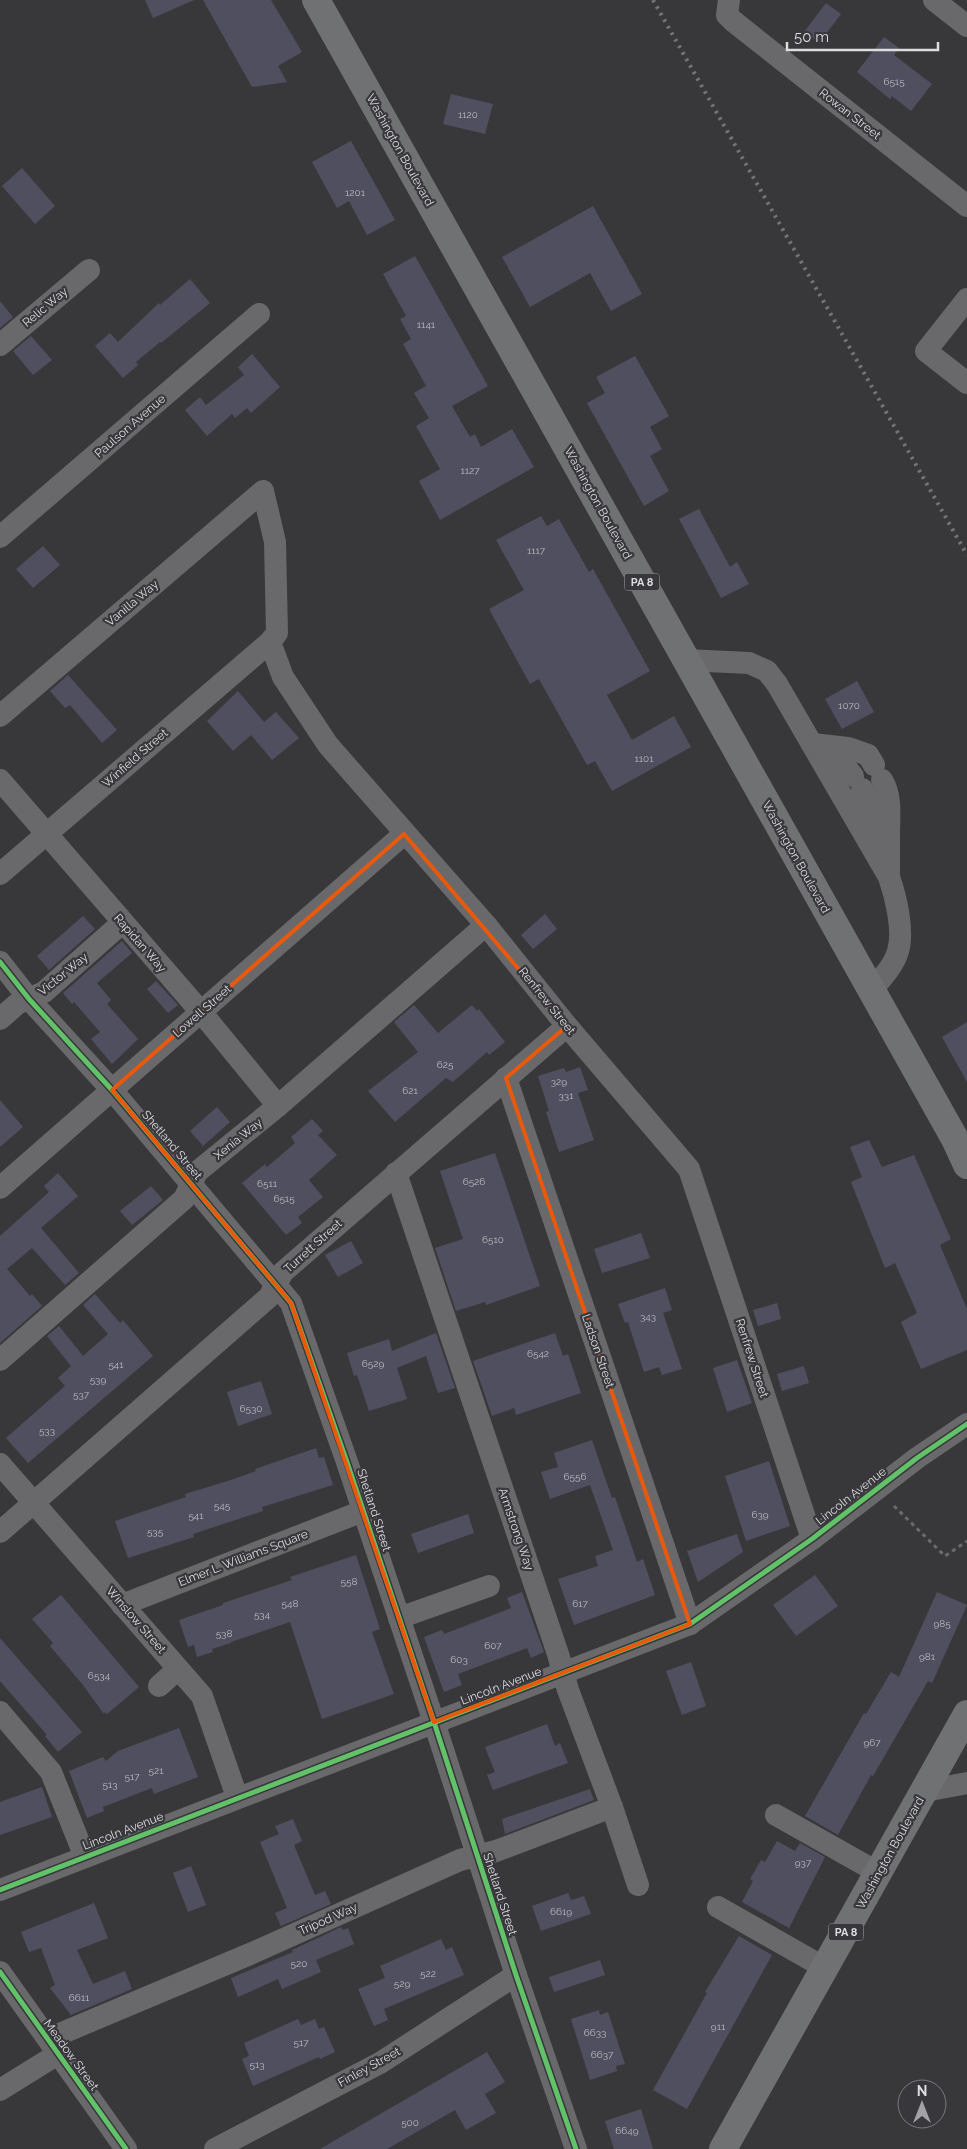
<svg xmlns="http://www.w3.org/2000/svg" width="967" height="2149" font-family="Raleway,sans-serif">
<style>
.building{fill:#504f5f}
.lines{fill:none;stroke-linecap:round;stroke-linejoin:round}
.path{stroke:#6a6b6c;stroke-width:3;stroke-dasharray:4 4;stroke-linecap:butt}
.minor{stroke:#69696b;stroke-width:22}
.highway{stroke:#707172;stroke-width:28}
.rail{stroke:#747476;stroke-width:4;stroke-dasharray:2.5 5;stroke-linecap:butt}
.cycleway-casing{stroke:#37373c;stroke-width:8}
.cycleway{stroke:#61c268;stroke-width:5}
.marked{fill:none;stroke:#e8590c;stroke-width:4;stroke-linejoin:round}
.labels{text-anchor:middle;stroke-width:4.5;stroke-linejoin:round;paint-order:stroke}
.number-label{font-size:10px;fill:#babac0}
.shield{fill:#37373c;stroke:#ababaf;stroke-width:1}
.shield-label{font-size:11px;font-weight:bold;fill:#dddde0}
.street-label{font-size:12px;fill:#dddde0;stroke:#37373c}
</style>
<rect width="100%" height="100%" fill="#38383b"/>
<!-- building -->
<g class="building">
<polygon points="145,0 194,0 153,18"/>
<polygon points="203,0 271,0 302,52 278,66 287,82 252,87"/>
<polygon points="826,3 841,14 819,43 804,32"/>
<polygon points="884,37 899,48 894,55 932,84 911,111 892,96 890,99 857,72"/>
<polygon points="451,94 493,104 485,134 443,124"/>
<polygon points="351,141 395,220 367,235 349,201 337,208 312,162"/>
<polygon points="22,168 55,206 35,224 2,186"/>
<polygon points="593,206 642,294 611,311 590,273 530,307 502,257"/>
<polygon points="415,256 488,386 452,406 470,437 475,434 481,447 512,429 534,467 440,520 419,481 440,469 416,426 429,418 414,393 426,386 403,344 411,339 400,319 406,316 383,274"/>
<polygon points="190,279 210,303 161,343 160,342 136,362 138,365 123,378 95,346 110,333 118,342 159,303 160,305"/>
<polygon points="0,301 13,317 0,328"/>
<polygon points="31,336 52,360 33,375 13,351"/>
<polygon points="252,354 280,387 251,413 247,408 235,418 232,414 207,436 185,410 200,397 206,405 244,375 238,367"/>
<polygon points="635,356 669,416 650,427 662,449 650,456 669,491 644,506 587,403 605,393 596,377"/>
<polygon points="699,509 730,567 737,562 749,584 721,598 679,519"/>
<polygon points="541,516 547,526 559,519 589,572 593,569 650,671 607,695 632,740 674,716 691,747 612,791 595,761 587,765 539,679 530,684 489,609 524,590 496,540"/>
<polygon points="43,546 60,565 33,588 16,569"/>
<polygon points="68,675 117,730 102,743 70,705 65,708 50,691"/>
<polygon points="857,681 874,712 842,729 825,699"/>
<polygon points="238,691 264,722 276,712 299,738 272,760 251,735 233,751 207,721"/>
<polygon points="545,914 557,929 533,949 521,935"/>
<polygon points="83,916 95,929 49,970 37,956"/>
<polygon points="122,941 132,953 97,983 111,1000 107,1004 138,1039 112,1064 91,1039 100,1032 74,1002 72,1004 63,993"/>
<polygon points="156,981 178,1005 168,1013 147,989"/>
<polygon points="414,1005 438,1033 472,1005 477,1011 479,1009 505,1042 489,1055 487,1052 453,1082 446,1078 395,1122 368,1091 418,1052 394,1022"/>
<polygon points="967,1022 967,1082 942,1037"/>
<polygon points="580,1067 588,1090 578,1093 594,1140 559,1152 546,1112 549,1111 538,1076 564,1068 566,1072"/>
<polygon points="0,1100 23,1127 0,1147"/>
<polygon points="217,1107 230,1122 203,1146 190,1131"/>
<polygon points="312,1119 323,1131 318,1135 337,1155 309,1180 323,1197 298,1217 302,1223 286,1235 242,1183 265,1164 267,1167 295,1143 291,1137"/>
<polygon points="869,1140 882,1167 914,1155 951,1239 940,1245 967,1309 967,1350 921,1369 901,1322 917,1313 895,1263 885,1268 851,1182 862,1177 850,1147"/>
<polygon points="495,1153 540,1286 486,1305 485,1302 456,1311 435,1248 463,1239 440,1171"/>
<polygon points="58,1173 78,1196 41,1228 79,1273 65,1285 32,1248 7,1269 30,1296 32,1294 42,1306 0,1343 0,1236 49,1192 44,1186"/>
<polygon points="151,1186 163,1200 132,1225 120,1211"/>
<polygon points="641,1233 650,1258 602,1273 594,1249"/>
<polygon points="351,1241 363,1263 338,1277 325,1255"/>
<polygon points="665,1288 672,1310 663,1313 682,1369 662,1375 659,1367 644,1372 628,1322 625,1323 618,1304"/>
<polygon points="95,1294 120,1323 123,1320 153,1356 28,1463 6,1438 65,1386 58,1378 71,1366 47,1336 59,1326 83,1356 108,1334 83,1305"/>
<polygon points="777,1303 781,1319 758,1326 753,1310"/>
<polygon points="436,1333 455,1388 438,1393 426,1356 397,1368 407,1399 369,1411 357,1375 354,1376 347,1353 389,1339 392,1351"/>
<polygon points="555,1333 563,1356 568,1354 581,1393 516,1415 514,1408 492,1416 473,1361"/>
<polygon points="737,1360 752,1403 727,1412 713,1368"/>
<polygon points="804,1366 809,1383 782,1391 777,1374"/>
<polygon points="261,1381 272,1414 238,1426 227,1392"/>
<polygon points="592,1440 612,1498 615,1497 637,1562 643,1559 655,1595 574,1625 558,1579 598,1566 595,1556 613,1550 590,1485 550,1499 541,1472 558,1467 554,1453"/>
<polygon points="316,1448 319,1458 324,1457 333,1485 262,1507 263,1511 193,1534 194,1537 128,1558 115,1521 186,1497 185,1494 231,1480 256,1471 255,1469"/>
<polygon points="769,1461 790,1526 746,1541 725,1476"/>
<polygon points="468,1514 474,1533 418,1553 411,1534"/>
<polygon points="737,1534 743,1552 698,1582 687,1551"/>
<polygon points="356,1555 380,1629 372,1632 394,1694 322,1719 290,1622 231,1642 231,1643 212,1649 213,1652 197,1657 194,1645 188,1647 179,1620 223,1605 223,1603 292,1580 290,1577"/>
<polygon points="815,1575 838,1606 796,1636 773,1605"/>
<polygon points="522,1592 544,1652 531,1658 527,1648 458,1674 462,1685 444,1692 424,1637 442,1630 444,1634 511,1608 507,1598"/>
<polygon points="937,1592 967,1605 932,1683 928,1681 873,1776 871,1775 838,1835 805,1816 864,1713 866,1714 891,1672 899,1677"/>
<polygon points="61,1595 139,1687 107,1714 105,1712 104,1714 83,1685 50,1646 53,1643 32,1619"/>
<polygon points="0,1638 82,1732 58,1752 45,1736 47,1735 0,1681"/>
<polygon points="691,1662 706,1706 682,1715 666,1671"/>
<polygon points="547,1724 555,1746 560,1743 568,1763 493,1790 487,1775 495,1772 485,1747"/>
<polygon points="179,1728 198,1777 154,1794 152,1788 103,1807 104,1811 87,1818 69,1771 103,1757 106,1761 118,1751"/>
<polygon points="42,1787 52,1817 0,1835 0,1802"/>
<polygon points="590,1789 594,1800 505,1834 502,1819"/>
<polygon points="293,1819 302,1841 294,1845 315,1895 325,1891 331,1904 281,1926 275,1913 287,1908 260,1842 279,1834 275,1826"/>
<polygon points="777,1841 795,1851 800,1843 825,1857 789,1928 742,1902 753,1881 750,1879 761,1860 765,1862"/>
<polygon points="191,1866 206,1905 188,1912 173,1873"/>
<polygon points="568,1893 571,1900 584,1896 591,1914 541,1931 532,1906"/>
<polygon points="94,1903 108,1938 77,1950 93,1984 125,1971 132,1989 71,2015 50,1988 55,1985 41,1948 29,1952 21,1932"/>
<polygon points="341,1927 343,1930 348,1928 354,1944 316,1960 321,1972 282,1989 278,1979 238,1997 231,1978 293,1952 292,1950"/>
<polygon points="739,1936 772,1955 687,2109 653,2090 707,1993 705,1992"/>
<polygon points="441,1939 446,1950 452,1947 464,1975 384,2009 388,2020 374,2026 358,1989 385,1978 380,1966"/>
<polygon points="600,1960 605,1975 554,1992 549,1977"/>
<polygon points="599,2010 600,2015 608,2012 625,2064 616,2066 617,2071 590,2080 571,2019"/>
<polygon points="298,2019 301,2025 315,2019 319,2029 324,2027 335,2052 320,2059 319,2057 253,2086 242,2059 249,2056 244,2043"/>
<polygon points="487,2052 505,2082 485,2094 496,2113 466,2130 455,2110 387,2149 320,2149"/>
<polygon points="641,2109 653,2149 614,2149 605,2121"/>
</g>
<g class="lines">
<!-- path -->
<polyline class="path" points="894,1506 945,1556 967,1541"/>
<!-- minor -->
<g class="minor">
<polyline points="729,0 727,15 733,21 967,206"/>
<polyline points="934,0 967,26"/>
<polyline points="967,299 926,351 967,383"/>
<polyline points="0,345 89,270"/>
<polyline points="0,537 259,314"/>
<path d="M686 660 749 663 767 671 777 684 889 877C896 897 904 931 898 951 894 966 881 979 871 991"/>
<polyline points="0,716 263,491 275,542 277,633 270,642 283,677 328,745 486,925 567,1026 689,1169 812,1539"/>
<polyline points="812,744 848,748 868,755 874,765"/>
<polyline points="816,746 837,757 853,776"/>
<polyline points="0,780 201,1012 278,1106"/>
<path d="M882 780C892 796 889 816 889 834"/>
<polyline points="862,789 882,822 889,838 889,874"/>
<polyline points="0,874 270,642"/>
<polyline points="0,962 29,999 112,1090 291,1303 347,1462 434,1722 516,1975 576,2149"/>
<polyline points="0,1019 17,1004 44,992 122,923"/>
<polyline points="506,1078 690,1624"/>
<polyline points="396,1173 558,1654 568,1690 612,1807 638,1885"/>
<polyline points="0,1188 404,834"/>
<polyline points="0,1360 184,1199 197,1172 278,1106 486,925"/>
<polyline points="0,1464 202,1696 237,1797"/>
<polyline points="0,1532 269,1297 283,1272 567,1026"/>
<polyline points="122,1605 363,1511"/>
<polyline points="399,1618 489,1586"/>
<polyline points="159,1686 178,1669"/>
<polyline points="0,1712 51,1772 85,1857"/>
<polyline points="925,1791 967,1783"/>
<polyline points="776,1815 879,1873"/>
<polyline points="0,1890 690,1624 812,1539 917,1458 967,1424"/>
<polyline points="718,1907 825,1968"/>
<polyline points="0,1972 126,2149"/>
<polyline points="48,2039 250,1954 460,1860 496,1851 612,1807"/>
<polyline points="0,2090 58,2054"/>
<polyline points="215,2149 380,2063 516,1975"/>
</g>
<!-- highway -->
<g class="highway">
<polyline points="316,0 955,1139 967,1165"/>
<polyline points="723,2149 967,1714"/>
</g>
<!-- rail -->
<polyline class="rail" points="653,0 967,555"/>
<defs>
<g id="cycleway">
<polyline points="0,962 29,999 112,1090 291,1303 347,1462 434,1722 516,1975 576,2149"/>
<polyline points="0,1890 690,1624 812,1539 917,1458 967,1424"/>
<polyline points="0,1972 126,2149"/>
</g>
</defs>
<!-- cycleway casing -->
<use href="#cycleway" class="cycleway-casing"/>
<!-- cycleway -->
<use href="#cycleway" class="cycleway"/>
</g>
<!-- marked area -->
<path class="marked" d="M404 834 567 1026 506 1078 690 1624 434 1722 291 1303 112 1090Z"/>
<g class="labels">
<!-- number labels -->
<g class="number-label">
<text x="894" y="85">6515</text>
<text x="468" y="118">1120</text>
<text x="355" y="196">1201</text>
<text x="426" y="328">1141</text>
<text x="470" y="474">1127</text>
<text x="536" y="554">1117</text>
<text x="849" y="709">1070</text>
<text x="644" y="762">1101</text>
<text x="445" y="1068">625</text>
<text x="559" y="1085">329</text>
<text x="410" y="1094">621</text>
<text x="566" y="1099">331</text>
<text x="474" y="1185">6526</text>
<text x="267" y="1187">6511</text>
<text x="284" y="1202">6515</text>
<text x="493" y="1243">6510</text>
<text x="648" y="1320">343</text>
<text x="538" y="1357">6542</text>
<text x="373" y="1367">6529</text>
<text x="116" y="1368">541</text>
<text x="98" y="1383">539</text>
<text x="81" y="1398">537</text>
<text x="251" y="1412">6530</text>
<text x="47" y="1434">533</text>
<text x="575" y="1480">6556</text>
<text x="222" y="1509">545</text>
<text x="760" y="1518">639</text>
<text x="196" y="1519">541</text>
<text x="155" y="1535">535</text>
<text x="349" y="1585">558</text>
<text x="290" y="1607">548</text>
<text x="580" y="1607">617</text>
<text x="262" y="1618">534</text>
<text x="942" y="1627">985</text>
<text x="224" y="1637">538</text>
<text x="493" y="1649">607</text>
<text x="927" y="1660">981</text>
<text x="459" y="1663">603</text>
<text x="99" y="1679">6534</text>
<text x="872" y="1746">967</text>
<text x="156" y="1774">521</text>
<text x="132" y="1780">517</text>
<text x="110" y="1788">513</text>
<text x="803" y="1866">937</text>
<text x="561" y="1915">6619</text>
<text x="299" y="1967">520</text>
<text x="428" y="1977">522</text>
<text x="402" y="1987">529</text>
<text x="79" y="2001">6611</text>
<text x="718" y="2030">911</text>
<text x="595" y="2036">6633</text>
<text x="301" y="2046">517</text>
<text x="602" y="2058">6637</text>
<text x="257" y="2068">513</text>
<text x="410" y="2126">500</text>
<text x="627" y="2134">6649</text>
</g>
<!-- shield labels -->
<g class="shield">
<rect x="624.5" y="573.5" width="35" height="17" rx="4"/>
<rect x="828.5" y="1923.5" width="35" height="17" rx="4"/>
</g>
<g class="shield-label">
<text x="642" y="586">PA 8</text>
<text x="846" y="1936">PA 8</text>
</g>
<!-- street labels -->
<g class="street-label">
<text transform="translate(850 114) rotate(38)" y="4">Rowan Street</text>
<text transform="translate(400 150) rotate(61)" y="4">Washington Boulevard</text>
<text transform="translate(45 307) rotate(-40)" y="4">Relic Way</text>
<text transform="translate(130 426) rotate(-41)" y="4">Paulson Avenue</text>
<text transform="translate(598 503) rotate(61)" y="4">Washington Boulevard</text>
<text transform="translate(132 603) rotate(-40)" y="4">Vanilla Way</text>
<text transform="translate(135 758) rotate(-41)" y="4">Winfield Street</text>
<text transform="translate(796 857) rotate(61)" y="4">Washington Boulevard</text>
<text transform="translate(140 943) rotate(49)" y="4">Rapidan Way</text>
<text transform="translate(63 974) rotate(-39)" y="4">Victor Way</text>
<text transform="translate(547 1001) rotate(51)" y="4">Renfrew Street</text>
<text transform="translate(202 1011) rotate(-41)" y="4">Lowell Street</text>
<text transform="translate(238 1139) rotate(-39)" y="4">Xenia Way</text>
<text transform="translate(172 1145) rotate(50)" y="4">Shetland Street</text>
<text transform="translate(313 1246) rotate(-42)" y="4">Turrett Street</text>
<text transform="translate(598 1351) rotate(71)" y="4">Ladson Street</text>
<text transform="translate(752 1358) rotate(72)" y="4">Renfrew Street</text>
<text transform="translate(851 1496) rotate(-38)" y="4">Lincoln Avenue</text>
<text transform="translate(374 1510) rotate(72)" y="4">Shetland Street</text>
<text transform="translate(516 1529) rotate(71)" y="4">Armstrong Way</text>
<text transform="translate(243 1558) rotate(-21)" y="4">Elmer L. Williams Square</text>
<text transform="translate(136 1620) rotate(49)" y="4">Winslow Street</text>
<text transform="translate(501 1686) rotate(-21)" y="4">Lincoln Avenue</text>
<text transform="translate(123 1831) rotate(-21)" y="4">Lincoln Avenue</text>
<text transform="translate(890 1853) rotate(-61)" y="4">Washington Boulevard</text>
<text transform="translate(500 1894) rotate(72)" y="4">Shetland Street</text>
<text transform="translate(328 1919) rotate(-24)" y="4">Tripod Way</text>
<text transform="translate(71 2055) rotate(54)" y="4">Meadow Street</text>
<text transform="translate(369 2067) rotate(-29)" y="4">Finley Street</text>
</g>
</g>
<!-- north arrow -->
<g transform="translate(922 2104)"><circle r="24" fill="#37373c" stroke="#79797e"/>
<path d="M0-4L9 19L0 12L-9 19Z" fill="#a3a3a6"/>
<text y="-8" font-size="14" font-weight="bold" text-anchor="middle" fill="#dddde0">N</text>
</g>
<!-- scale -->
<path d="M787 42v8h151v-8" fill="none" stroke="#dddde0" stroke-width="2.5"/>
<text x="794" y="42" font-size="15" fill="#dddde0" stroke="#37373c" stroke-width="4" paint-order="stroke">50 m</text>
</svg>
